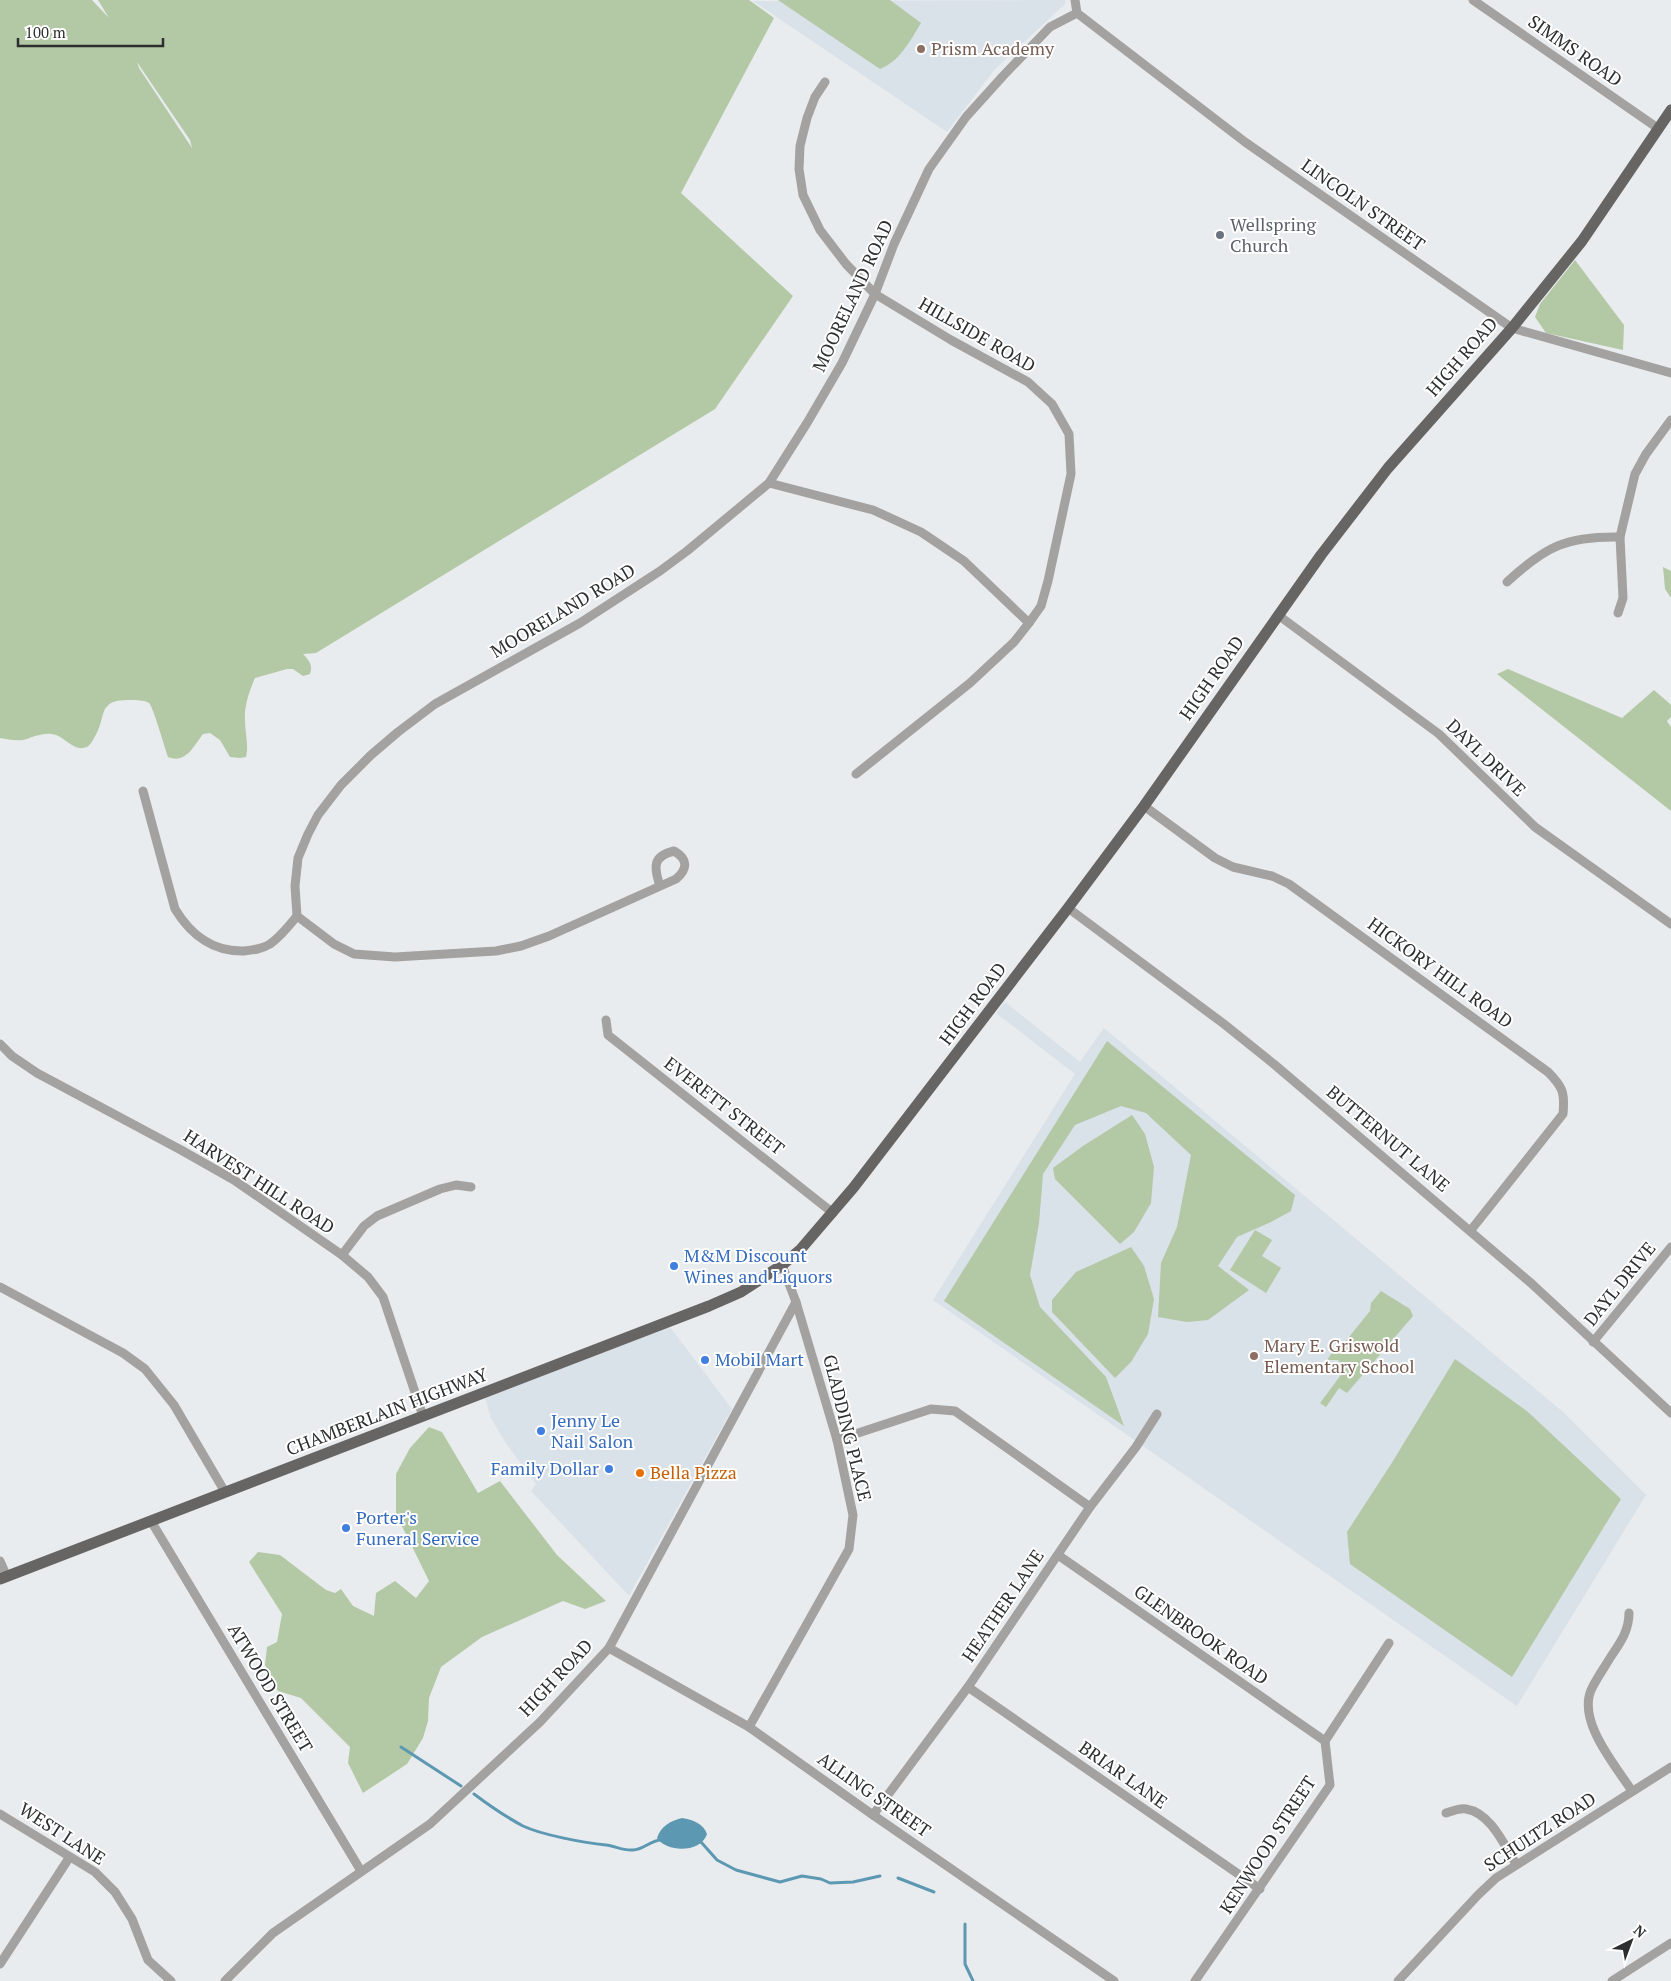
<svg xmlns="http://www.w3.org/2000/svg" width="1671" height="1981" font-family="'PT Serif',serif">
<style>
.built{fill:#d9e1e9}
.green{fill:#b3c8a4;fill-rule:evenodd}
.water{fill:#5d98b3}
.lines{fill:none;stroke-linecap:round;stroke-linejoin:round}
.stream{stroke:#5d98b3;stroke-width:3}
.minor{stroke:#a3a2a1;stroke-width:9}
.major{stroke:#676563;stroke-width:11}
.education-dot{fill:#8d6e63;stroke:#fff;stroke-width:2}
.worship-dot{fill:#6b7280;stroke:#fff;stroke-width:2}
.shop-dot{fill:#3f7fe0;stroke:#fff;stroke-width:2}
.food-dot{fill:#e8710a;stroke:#fff;stroke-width:2}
.labels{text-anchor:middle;stroke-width:4;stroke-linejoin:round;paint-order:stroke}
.education-label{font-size:18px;fill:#785e54;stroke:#fff;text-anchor:start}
.street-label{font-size:18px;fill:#2d2e2f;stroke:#fff}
.worship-label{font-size:18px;fill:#5b616d;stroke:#fff;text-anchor:start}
.shop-label{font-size:18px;fill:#366cbe;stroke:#fff;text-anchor:start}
.food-label{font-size:18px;fill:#c56008;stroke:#fff;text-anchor:start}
</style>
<rect width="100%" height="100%" fill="#e9ecee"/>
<!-- built -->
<g class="built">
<polygon points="1065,0 1065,4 995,69 947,132 753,1"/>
<polygon points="1005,1002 1080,1062 1104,1028 1563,1412 1646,1495 1517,1706 933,1300 1075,1074 996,1013"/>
<polygon points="670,1327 732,1409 629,1596 531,1491 536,1484 505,1442 491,1418 485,1398"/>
</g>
<!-- green -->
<g class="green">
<path d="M0 0H92L109 18 98 0H749L774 18 681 193 793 296 715 409 316 653 303 654C309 660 313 665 310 674L303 676 293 669H287L255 678C249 692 244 706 245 721 245 733 249 744 246 757L240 758 230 757 220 740 210 733 203 734C193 747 186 764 168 757 165 749 153 706 149 703 144 700 137 700 131 700 95 699 108 717 94 738 92 742 90 745 87 747 74 752 67 739 56 735 45 731 33 737 23 740 15 741 7 739 0 738ZM137 62 190 140 192 148 139 68Z"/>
<path d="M778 0H890L921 23C910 41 900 61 880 69Z"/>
<polygon points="1575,260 1624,325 1623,350 1546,333 1535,317 1540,304"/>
<polygon points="1663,567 1671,571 1671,598 1665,589"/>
<polygon points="1508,669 1622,718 1654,690 1669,703 1671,705 1671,717 1667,721 1671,727 1671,811 1497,674"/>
<polygon points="1107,1041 1295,1195 1291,1211 1271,1222 1237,1237 1218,1266 1249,1290 1208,1320 1187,1322 1158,1317 1161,1263 1177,1227 1191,1155 1146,1113 1121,1106 1075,1125 1043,1174 1039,1223 1030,1275 1040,1307 1106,1377 1124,1426 944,1301"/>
<polygon points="1132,1115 1145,1134 1154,1167 1151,1203 1134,1232 1120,1244 1055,1179 1053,1168 1083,1146"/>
<polygon points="1255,1230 1272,1240 1262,1256 1281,1268 1266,1293 1230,1270"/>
<polygon points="1131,1247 1144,1266 1154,1299 1148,1334 1131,1362 1115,1378 1052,1312 1052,1300 1076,1272"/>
<polygon points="1381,1291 1410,1309 1413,1316 1347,1393 1339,1388 1326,1407 1320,1403 1341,1375 1343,1365 1338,1360 1327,1360 1336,1347 1341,1347 1370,1311 1371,1303"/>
<polygon points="1455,1359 1528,1412 1621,1499 1512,1677 1350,1564 1347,1532 1393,1461"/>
<polygon points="429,1427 442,1432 478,1493 500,1481 557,1555 606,1601 585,1609 563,1601 482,1637 441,1667 429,1698 428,1721 423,1738 407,1764 363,1793 348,1763 350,1747 301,1698 278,1691 265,1665 267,1647 277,1642 282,1614 249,1562 258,1552 280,1555 326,1590 335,1593 341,1589 353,1606 374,1616 376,1593 395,1581 416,1598 429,1581 396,1514 396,1474 410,1448"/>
</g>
<!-- water -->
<path class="water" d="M682 1818C693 1820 703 1823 707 1834 701 1853 667 1853 657 1838 661 1826 670 1821 682 1818Z"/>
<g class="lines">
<!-- stream -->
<g class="stream">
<polyline points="401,1747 461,1786"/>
<path d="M474 1794C490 1806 506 1817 523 1826 542 1835 585 1843 606 1845 615 1846 623 1851 633 1850 643 1850 651 1840 661 1840"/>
<polyline points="697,1842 701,1842 717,1860 736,1870 780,1882 802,1876 821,1879 830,1883 853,1882 880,1876"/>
<polyline points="898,1878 934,1892"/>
<polyline points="965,1924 965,1964 973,1981"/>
</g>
<!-- minor -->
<g class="minor">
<polyline points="1075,0 1077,13 1245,142 1512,328 1671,373"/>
<polyline points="1473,0 1659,129"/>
<polyline points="825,82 815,97 807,118 800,146 799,169 803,195 820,230 846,264 875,294 951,340 1028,382 1052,404 1069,434 1071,474 1048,581 1041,606 1029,623 1014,642 970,683 856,774"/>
<polyline points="769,483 873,510 921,532 964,561 1029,623"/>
<path d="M1507 582C1546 546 1567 536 1620 537"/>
<polyline points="1618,613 1623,598 1620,537 1635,474 1646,454 1671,420"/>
<polyline points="1278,615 1439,734 1535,827 1671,924"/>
<path d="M143 791 175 909C191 935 212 952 244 951 253 950 262 949 270 944 280 937 289 926 297 916"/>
<path d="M1144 806 1215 858 1233 867 1272 876 1289 884 1548 1072C1563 1087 1565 1093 1563 1114L1471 1230"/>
<path d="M660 886C654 868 652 856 674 851 688 859 688 869 676 879L549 936 521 946 496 951 395 957 354 954 334 944 297 916 295 886 298 858 308 834 318 815 341 785 371 755 398 732 435 704 580 623 660 571 687 551 769 483 807 423 842 363 875 294 894 244 929 169 966 117 1003 76 1050 27 1077 13"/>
<polyline points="1068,908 1224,1024 1275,1065 1532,1284 1671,1413"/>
<polyline points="606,1020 608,1035 833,1213"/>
<polyline points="0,1044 12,1056 37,1073 181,1150 234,1180 342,1255 368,1277 383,1297 423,1416"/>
<polyline points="342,1255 364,1226 377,1216 440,1189 456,1185 471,1187"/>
<polyline points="0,1287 123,1353 145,1369 174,1405 225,1492"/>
<polyline points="1593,1342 1671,1247"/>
<polyline points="837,1440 931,1409 955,1411 1090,1507"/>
<polyline points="151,1521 361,1871"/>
<polyline points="1058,1555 1325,1741"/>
<polyline points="0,1561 7,1577"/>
<path d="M1629 1613C1629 1631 1620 1643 1610 1658 1604 1668 1597 1678 1592 1688 1576 1720 1615 1765 1632 1791"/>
<polyline points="609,1648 749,1727 873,1815 1114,1981"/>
<polyline points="968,1687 1260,1889"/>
<polyline points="749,1727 849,1549 853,1515 837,1440 796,1302 782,1265"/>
<path d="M1446 1813C1452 1811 1460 1808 1466 1809 1491 1813 1504 1845 1516 1864"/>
<polyline points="0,1814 95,1872 115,1892 132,1919 148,1960 171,1981"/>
<polyline points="873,1815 968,1687 1090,1507 1136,1447 1157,1414"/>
<polyline points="0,1964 69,1858"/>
<polyline points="225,1981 273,1933 430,1824 540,1722 609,1648 796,1302"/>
<polyline points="1195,1981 1330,1785 1325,1741 1389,1643"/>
<polyline points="1398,1981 1478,1895 1496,1878 1671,1767"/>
<polyline points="1612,1981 1671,1943"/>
</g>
<!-- major -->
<polyline class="major" points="0,1579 709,1306 741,1292 782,1265 800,1250 854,1187 1068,908 1144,806 1321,555 1388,468 1512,328 1582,241 1671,110"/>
</g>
<!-- markers -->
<g class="education-dot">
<circle cx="921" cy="49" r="5"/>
<circle cx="1254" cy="1356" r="5"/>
</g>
<circle class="worship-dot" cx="1220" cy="235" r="5"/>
<g class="shop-dot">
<circle cx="674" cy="1266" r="5"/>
<circle cx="705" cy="1360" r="5"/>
<circle cx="541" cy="1431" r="5"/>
<circle cx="609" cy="1469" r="5"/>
<circle cx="346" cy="1528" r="5"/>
</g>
<circle class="food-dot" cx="640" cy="1473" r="5"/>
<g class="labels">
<!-- education labels -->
<g class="education-label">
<text x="931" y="55">Prism Academy</text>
<text x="1264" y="1352">Mary E. Griswold<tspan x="1264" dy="21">Elementary School</tspan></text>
</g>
<!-- street labels -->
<g class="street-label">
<text transform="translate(1575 51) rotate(35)" y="6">SIMMS ROAD</text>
<text transform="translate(1363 205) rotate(35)" y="6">LINCOLN STREET</text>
<text transform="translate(853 296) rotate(-65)" y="6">MOORELAND ROAD</text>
<text transform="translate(977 335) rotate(30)" y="6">HILLSIDE ROAD</text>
<text transform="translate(1462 357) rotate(-49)" y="6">HIGH ROAD</text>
<text transform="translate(563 611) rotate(-31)" y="6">MOORELAND ROAD</text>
<text transform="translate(1212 678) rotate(-55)" y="6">HIGH ROAD</text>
<text transform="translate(1486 758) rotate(44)" y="6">DAYL DRIVE</text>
<text transform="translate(1440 973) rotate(36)" y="6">HICKORY HILL ROAD</text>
<text transform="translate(973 1004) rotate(-53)" y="6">HIGH ROAD</text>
<text transform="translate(724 1106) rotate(38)" y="6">EVERETT STREET</text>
<text transform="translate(1388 1139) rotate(40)" y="6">BUTTERNUT LANE</text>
<text transform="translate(259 1182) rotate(33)" y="6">HARVEST HILL ROAD</text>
<text transform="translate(1620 1284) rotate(-51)" y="6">DAYL DRIVE</text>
<text transform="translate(387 1412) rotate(-21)" y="6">CHAMBERLAIN HIGHWAY</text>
<text transform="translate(847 1428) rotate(76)" y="6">GLADDING PLACE</text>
<text transform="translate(1003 1606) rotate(-56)" y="6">HEATHER LANE</text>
<text transform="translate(1201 1635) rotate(35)" y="6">GLENBROOK ROAD</text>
<text transform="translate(556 1678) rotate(-47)" y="6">HIGH ROAD</text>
<text transform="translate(270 1688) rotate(59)" y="6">ATWOOD STREET</text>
<text transform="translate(1123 1775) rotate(35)" y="6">BRIAR LANE</text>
<text transform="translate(874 1795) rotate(35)" y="6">ALLING STREET</text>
<text transform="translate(1540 1832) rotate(-33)" y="6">SCHULTZ ROAD</text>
<text transform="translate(62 1834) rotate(33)" y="6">WEST LANE</text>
<text transform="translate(1268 1845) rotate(-57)" y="6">KENWOOD STREET</text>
</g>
<!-- worship labels -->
<g class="worship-label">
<text x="1230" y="231">Wellspring<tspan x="1230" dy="21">Church</tspan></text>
</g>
<!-- shop labels -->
<g class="shop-label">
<text x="684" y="1262">M&amp;M Discount<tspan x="684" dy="21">Wines and Liquors</tspan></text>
<text x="715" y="1366">Mobil Mart</text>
<text x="551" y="1427">Jenny Le<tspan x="551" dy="21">Nail Salon</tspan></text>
<text x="599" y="1475" text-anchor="end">Family Dollar</text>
<text x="356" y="1524">Porter's<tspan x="356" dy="21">Funeral Service</tspan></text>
</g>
<!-- food labels -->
<g class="food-label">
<text x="650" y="1479">Bella Pizza</text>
</g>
</g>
<!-- north arrow -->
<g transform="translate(1631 1941) rotate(42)" stroke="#ffffff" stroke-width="4" paint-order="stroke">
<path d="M0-4L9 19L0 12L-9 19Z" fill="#2d2e2f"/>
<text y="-8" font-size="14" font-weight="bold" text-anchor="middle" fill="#2d2e2f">N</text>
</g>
<!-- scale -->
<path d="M18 38v8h145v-8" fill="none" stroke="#2d2e2f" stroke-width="2.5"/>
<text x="25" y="38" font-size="15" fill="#2d2e2f" stroke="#ffffff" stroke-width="4" paint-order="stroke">100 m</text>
</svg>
